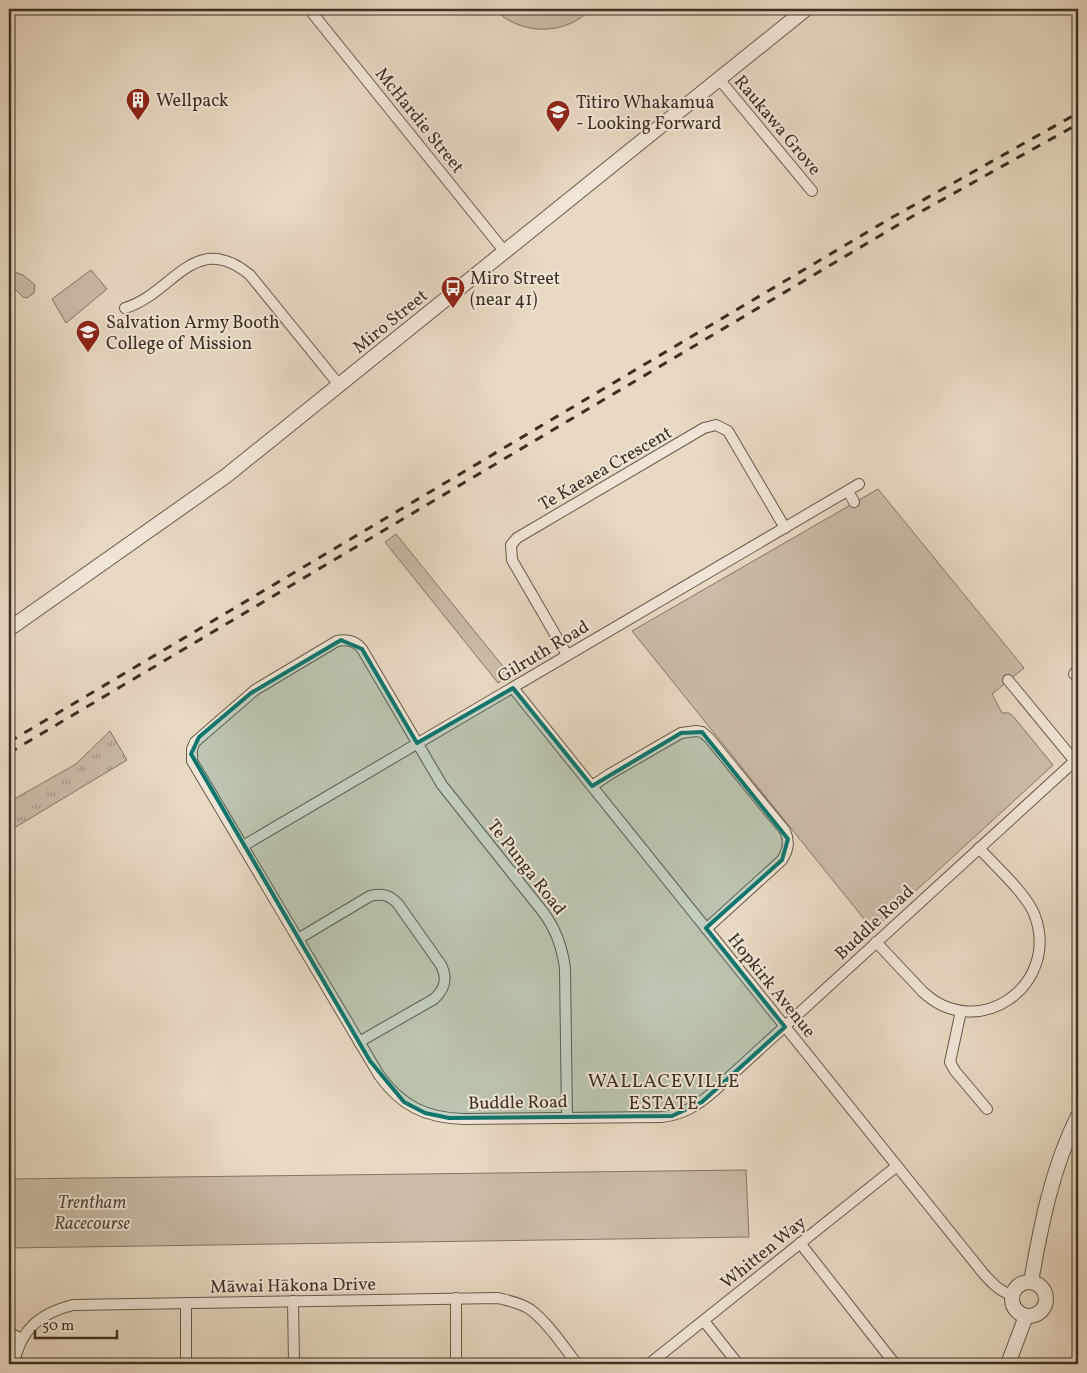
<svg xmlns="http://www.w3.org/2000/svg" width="1087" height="1373" font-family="Vollkorn,serif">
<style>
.grass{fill:url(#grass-tufts);stroke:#847665}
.park{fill:#cbbca7;stroke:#847665}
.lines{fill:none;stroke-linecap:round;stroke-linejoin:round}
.minor-casing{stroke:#685a4b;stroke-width:12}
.tertiary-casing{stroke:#685a4b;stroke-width:16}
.minor{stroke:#f0e6d7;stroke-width:10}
.tertiary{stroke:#f0e6d7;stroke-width:14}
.rail{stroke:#3d3023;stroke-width:3;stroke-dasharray:9 9;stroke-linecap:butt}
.marked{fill:#0f766e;fill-opacity:0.2;stroke:#0f766e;stroke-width:4;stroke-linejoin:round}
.labels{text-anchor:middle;stroke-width:4;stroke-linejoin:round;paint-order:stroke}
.poi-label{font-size:18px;fill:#3d3023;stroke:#f0e6d7;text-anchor:start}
.street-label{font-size:18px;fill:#3d3023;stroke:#f0e6d7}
.park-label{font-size:18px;font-style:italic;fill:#594c3d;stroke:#f0e6d7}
.neighbourhood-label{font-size:19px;letter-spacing:1px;fill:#3d3023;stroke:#f0e6d7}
</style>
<defs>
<pattern id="grass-tufts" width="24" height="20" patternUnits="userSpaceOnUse" patternTransform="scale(1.25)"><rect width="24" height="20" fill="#cbbca7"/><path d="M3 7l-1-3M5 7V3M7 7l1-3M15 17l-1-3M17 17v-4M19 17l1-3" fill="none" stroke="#a69988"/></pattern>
</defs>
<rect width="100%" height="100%" fill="#e8d9c2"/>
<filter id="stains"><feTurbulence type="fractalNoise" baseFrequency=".004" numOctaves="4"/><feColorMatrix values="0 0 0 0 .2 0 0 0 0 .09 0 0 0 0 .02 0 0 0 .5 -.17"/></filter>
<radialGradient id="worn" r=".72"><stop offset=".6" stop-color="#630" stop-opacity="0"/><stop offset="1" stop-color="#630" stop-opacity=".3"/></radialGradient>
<!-- grass -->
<polygon class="grass" points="110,731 127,760 9,831 9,802 76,764"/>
<!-- park -->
<g class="park">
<path d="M494 9H591C565 36 521 36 494 9Z"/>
<polygon points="9,270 23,275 35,285 34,293 27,298 23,297 9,283"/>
<polygon points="91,270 107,289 66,323 52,299"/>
<polygon points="878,489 1024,668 992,694 1002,713 1009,713 1013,716 1053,765 873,930 632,631"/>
<polygon points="396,534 510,675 498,683 385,542"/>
<polygon points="746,1170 749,1237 9,1248 9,1179"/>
</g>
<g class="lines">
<defs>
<g id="minor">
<polyline points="309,9 505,252"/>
<polyline points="719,79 812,191"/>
<path d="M125 308C173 294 194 229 250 275L340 386"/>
<polyline points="848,491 854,502"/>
<polyline points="567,655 512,560 511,545 517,538 704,428 716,425 728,431 785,528"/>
<polyline points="1074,674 1078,670"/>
<polyline points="1008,680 1078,765"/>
<path d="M513 688 983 1273C991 1282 1000 1292 1012 1295"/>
<path d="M592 786 610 774 681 733 696 731 702 732 709 738 785 831C790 842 788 850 782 860L706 929"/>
<polyline points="243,846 859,484"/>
<path d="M298 939 370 896C382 893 390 895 398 904L441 965C448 979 445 989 434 999L359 1042"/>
<path d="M876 942 923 992C978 1043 1060 986 1035 916 1027 894 995 866 979 848"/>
<polyline points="961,1011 950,1062 955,1071 987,1109"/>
<path d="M567 1118 565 968C562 946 556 929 543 912L442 785 362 649C356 641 347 639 337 641L255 690 195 742 192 749V761L379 1075C401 1106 426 1118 464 1119L661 1117C682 1115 697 1106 713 1092L1078 758"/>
<polyline points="800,1243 895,1364"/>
<polyline points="456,1298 456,1364"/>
<polyline points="293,1301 294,1364"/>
<polyline points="186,1303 186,1364"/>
<polyline points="704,1321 738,1364"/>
<polyline points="9,1332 21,1339"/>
<path d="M14 1364C20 1330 40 1313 73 1305L498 1298C509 1301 522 1303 531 1310 548 1323 564 1347 577 1364"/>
<polyline points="649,1364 897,1166"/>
</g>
<g id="tertiary">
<polyline points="9,629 226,476 806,9"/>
<circle cx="1029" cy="1299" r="17"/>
<path d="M1031 1282C1041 1225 1052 1168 1078 1116"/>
<polyline points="1008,1364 1026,1316"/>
</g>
</defs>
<!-- minor casing -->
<use href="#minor" class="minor-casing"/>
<!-- tertiary casing -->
<use href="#tertiary" class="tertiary-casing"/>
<!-- minor -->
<use href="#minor" class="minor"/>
<!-- tertiary -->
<use href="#tertiary" class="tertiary"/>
<!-- rail -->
<g class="rail">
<polyline points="9,742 891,218 1078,113"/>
<polyline points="9,753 913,216 1078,124"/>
</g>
</g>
<!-- marked area -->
<path class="marked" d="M341 640 362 649 417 743 513 688 592 786 681 733 702 732 788 839 782 860 706 928 785 1027 702 1102 672 1116 449 1118 425 1113 404 1102 370 1061 191 754 199 737 251 693Z"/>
<!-- icons -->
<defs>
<symbol id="building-pin" viewBox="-11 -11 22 30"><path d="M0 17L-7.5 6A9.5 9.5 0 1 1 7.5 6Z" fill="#8f2418" stroke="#f0e6d7"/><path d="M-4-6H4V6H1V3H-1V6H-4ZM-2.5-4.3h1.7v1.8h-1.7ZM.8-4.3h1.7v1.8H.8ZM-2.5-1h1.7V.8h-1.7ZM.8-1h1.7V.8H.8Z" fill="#fff"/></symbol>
<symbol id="school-pin" viewBox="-11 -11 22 30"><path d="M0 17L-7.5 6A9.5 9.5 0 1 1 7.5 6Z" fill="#8f2418" stroke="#f0e6d7"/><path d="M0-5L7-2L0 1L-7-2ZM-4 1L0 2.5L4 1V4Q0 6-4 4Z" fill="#fff"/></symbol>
<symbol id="bus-pin" viewBox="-11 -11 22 30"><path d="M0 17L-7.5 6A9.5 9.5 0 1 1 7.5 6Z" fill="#8f2418" stroke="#f0e6d7"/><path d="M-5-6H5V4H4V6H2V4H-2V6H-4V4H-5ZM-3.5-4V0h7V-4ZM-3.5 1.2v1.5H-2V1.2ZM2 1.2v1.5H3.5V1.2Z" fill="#fff"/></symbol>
<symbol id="university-pin" viewBox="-11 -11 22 30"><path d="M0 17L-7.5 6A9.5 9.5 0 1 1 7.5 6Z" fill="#8f2418" stroke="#f0e6d7"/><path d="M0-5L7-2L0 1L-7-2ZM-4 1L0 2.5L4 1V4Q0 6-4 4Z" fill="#fff"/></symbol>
</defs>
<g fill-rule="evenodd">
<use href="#building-pin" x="124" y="86" width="28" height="38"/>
<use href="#school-pin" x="544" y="98" width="28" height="38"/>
<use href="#bus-pin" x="439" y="274" width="28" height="38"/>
<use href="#university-pin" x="74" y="318" width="28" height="38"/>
</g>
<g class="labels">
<!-- poi labels -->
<g class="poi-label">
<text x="156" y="106">Wellpack</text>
<text x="576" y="108">Titiro Whakamua<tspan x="576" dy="21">- Looking Forward</tspan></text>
<text x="470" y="284">Miro Street<tspan x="470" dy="21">(near 41)</tspan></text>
<text x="106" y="328">Salvation Army Booth<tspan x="106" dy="21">College of Mission</tspan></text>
</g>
<!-- street labels -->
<g class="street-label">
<text transform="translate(420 120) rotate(51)" y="6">McHardie Street</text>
<text transform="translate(778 125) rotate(50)" y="6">Raukawa Grove</text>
<text transform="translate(390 321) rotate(-39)" y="6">Miro Street</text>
<text transform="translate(605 468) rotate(-30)" y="6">Te Kaeaea Crescent</text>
<text transform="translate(543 651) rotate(-31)" y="6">Gilruth Road</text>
<text transform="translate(527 867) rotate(52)" y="6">Te Punga Road</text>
<text transform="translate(874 922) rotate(-43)" y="6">Buddle Road</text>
<text transform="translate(772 985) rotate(51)" y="6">Hopkirk Avenue</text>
<text transform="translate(518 1102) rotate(-1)" y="6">Buddle Road</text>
<text transform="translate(763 1252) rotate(-39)" y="6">Whitten Way</text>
<text transform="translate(293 1285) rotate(-1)" y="6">Māwai Hākona Drive</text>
</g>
<!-- park labels -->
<g class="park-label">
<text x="92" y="1208">Trentham<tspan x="92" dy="21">Racecourse</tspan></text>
</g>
<!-- neighbourhood labels -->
<g class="neighbourhood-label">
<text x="664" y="1087">WALLACEVILLE<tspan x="664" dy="22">ESTATE</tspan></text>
</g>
</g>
<!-- margin -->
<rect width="1087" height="1373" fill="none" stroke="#e8d9c2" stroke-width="30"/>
<rect x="10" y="10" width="1067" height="1353" fill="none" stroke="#3d3023" stroke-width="2.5"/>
<rect x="15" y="15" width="1057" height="1343" fill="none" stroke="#3d3023"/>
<!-- scale -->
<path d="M35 1330v8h82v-8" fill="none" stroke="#3d3023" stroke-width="2.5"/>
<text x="42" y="1330" font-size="15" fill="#3d3023" stroke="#f0e6d7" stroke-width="4" paint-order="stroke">50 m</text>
<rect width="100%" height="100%" filter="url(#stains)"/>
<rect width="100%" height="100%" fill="url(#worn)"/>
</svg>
